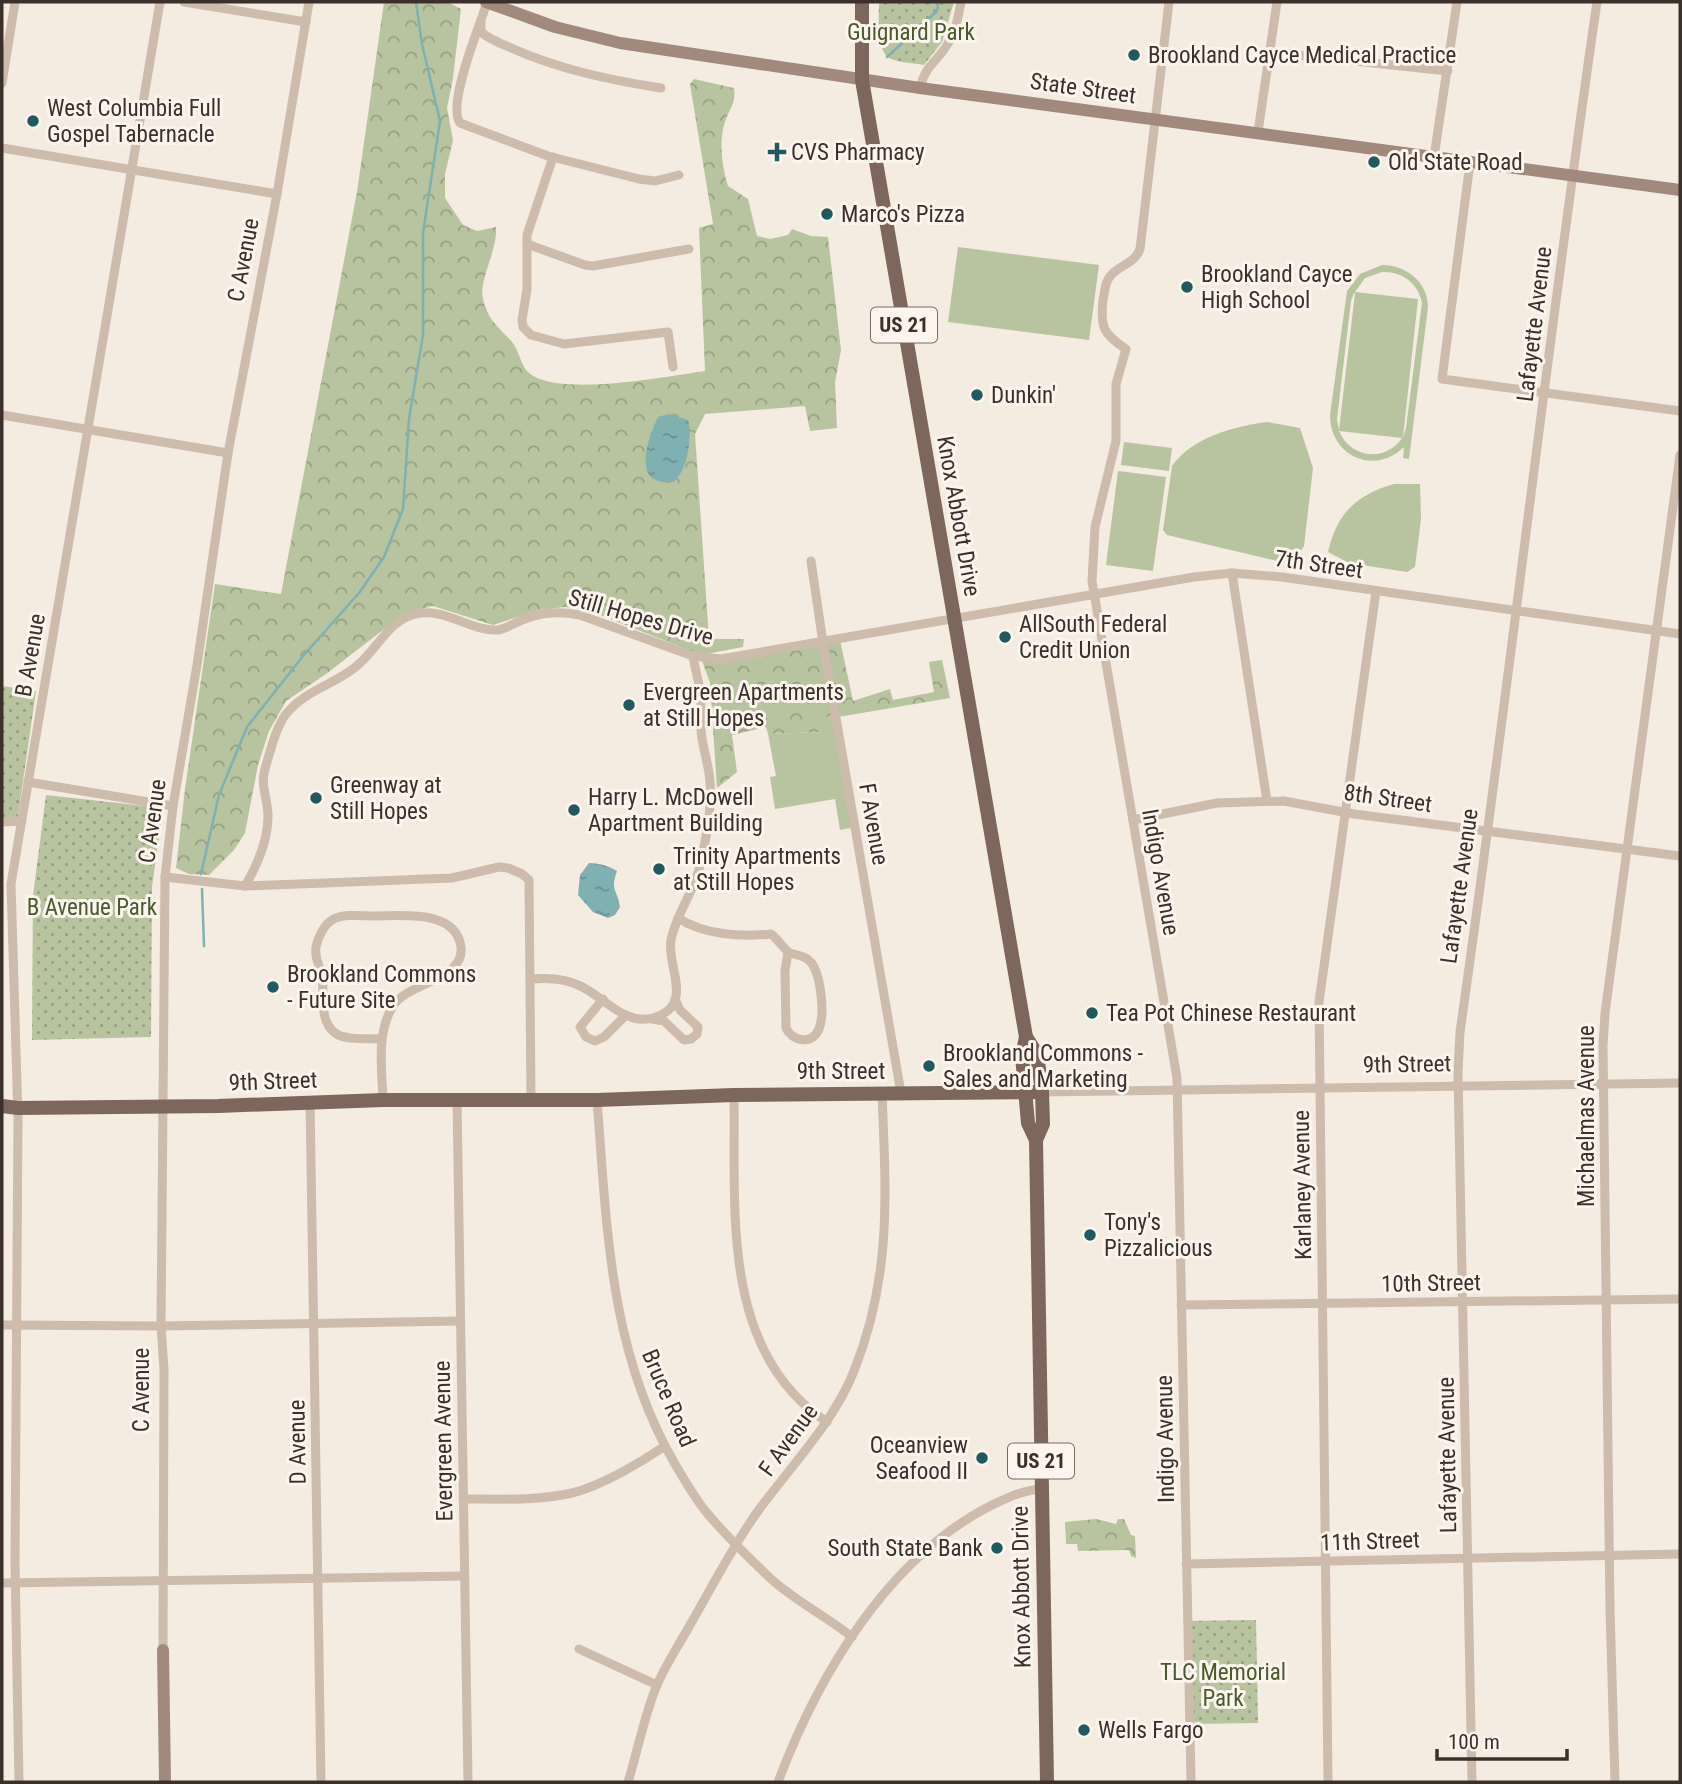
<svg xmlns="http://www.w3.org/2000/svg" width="1682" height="1784" font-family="'Roboto Condensed',sans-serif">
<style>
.green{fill:#b8c4a0;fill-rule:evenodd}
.forest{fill:url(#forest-crowns)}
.park{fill:url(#park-dots)}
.water{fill:url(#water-ripples)}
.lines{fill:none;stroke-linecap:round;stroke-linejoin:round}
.stream{stroke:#7fb0b2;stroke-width:2.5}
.street{stroke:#cdbbac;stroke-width:9}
.secondary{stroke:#a18a7d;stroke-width:12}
.primary{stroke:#7d675c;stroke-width:14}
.poi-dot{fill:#1f5a5e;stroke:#fbf5ee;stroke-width:2.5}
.labels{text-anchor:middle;stroke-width:6;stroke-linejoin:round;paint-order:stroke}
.shield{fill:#fbf5ee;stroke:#756b66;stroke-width:2}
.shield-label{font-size:21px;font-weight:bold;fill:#3b302b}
.park-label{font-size:23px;fill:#4a5a2e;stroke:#fbf5ee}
.poi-label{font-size:23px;fill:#3b302b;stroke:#fbf5ee;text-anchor:start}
.street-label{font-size:23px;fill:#3b302b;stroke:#fbf5ee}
</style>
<defs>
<pattern id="forest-crowns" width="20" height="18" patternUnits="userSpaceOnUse" patternTransform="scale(1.75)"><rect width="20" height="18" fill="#b8c4a0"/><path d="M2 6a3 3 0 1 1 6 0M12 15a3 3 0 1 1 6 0" fill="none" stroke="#97a083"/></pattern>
<pattern id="park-dots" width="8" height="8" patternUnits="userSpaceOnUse" patternTransform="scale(1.75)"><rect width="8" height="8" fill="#b8c4a0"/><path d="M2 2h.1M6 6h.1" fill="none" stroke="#97a083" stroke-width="1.8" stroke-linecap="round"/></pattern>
<pattern id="water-ripples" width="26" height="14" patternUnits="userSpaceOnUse" patternTransform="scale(1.75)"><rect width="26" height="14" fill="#7fb0b2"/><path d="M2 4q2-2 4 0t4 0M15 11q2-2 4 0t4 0" fill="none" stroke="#699091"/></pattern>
</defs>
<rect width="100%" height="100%" fill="#f4ebe1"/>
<!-- green -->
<g class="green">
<polygon points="958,247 1099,265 1089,340 948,322"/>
<path d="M1382 265C1406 265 1428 282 1428 307L1409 459 1403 458 1404 447C1374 476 1330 456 1330 415L1347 291 1360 274ZM1382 272C1402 271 1418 283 1422 303L1406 428 1403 437 1418 299 1355 292 1365 278ZM1354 293H1355L1339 430 1337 419 1351 301ZM1339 431 1402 438C1385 463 1350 458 1339 431Z"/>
<path d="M1268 422 1300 428 1313 468 1304 546C1298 556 1292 560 1282 562L1167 535 1163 530 1172 466C1192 437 1235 426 1268 422Z"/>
<polygon points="1124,442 1172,448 1169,471 1121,465"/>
<polygon points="1118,471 1166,477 1153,571 1106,565"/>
<path d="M1394 484H1420L1421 519 1415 567 1407 572 1349 563 1328 552C1337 513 1356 495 1394 484Z"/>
<polygon points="835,716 855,827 840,830 835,799 775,809 770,777 776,776 768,734 823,732 824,717"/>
</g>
<!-- forest -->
<g class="forest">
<path d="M384 2H448L461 9 453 78 447 108 453 140 445 174V198L463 225 477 231 496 227C498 250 478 281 483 299 488 321 499 327 512 342 519 350 520 363 527 371 553 399 669 376 705 371L699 228 713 224 690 84 694 79 734 88C736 103 731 106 726 119 718 139 722 167 728 186L748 199 757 236 770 239 788 235 792 229 811 236 828 237 841 350 835 382 837 428 810 431 805 406 705 414 695 434 709 639H744L743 647 706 654 691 651 590 611 565 607 539 610 493 625 433 606 405 613 326 674 286 701 269 731 258 765 245 833 234 850 209 875 189 874 176 868 185 789 215 584 281 594 357 192Z"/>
<polygon points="840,640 853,701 890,689 893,700 934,692 929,662 942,660 950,698 844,716 824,717 824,732 768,734 766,727 732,735 737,772 717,788 710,683 701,658"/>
<polygon points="1124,1519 1131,1535 1135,1536 1136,1558 1131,1556 1129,1550 1078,1551 1077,1544 1066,1544 1065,1522 1096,1519 1116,1524 1118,1519"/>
</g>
<!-- park -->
<g class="park">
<path d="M879 2H954L942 42 924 65C914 63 901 63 891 59 876 54 879 15 879 2Z"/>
<polygon points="2,686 36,691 18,816 16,819 2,820"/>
<polygon points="46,795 163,808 152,887 151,1037 32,1040 33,896"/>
<polygon points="1256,1620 1258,1723 1189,1724 1187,1621"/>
</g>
<!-- water -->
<g class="water">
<path d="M668 414 688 420C693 435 687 473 673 482 630 487 648 438 658 417Z"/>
<path d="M589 863C601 863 610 867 617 871 610 891 617 888 620 907L615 915 608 918 593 912 578 895 580 875Z"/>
</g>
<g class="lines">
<!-- stream -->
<g class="stream">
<polyline points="887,57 937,11 938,6 936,2"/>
<polyline points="201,874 219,795 247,727 303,656 359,593 384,557 403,509 409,419 423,335 423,233 440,121 422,44 416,2"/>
<polyline points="202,889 204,946"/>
</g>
<!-- street -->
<g class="street">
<polyline points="184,2 306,22"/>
<path d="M487 2 481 20V32C489 39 499 43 509 47 558 69 609 80 661 88"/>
<path d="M1169 2 1140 249C1135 263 1122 264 1112 274 1105 281 1105 290 1103 300 1100 327 1103 334 1126 349L1116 384V441L1095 527 1092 581 1177 1078 1191 1782"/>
<path d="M481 20C474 40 448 106 460 123L548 156 639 179 655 181 679 175"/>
<polyline points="1270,52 1448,71"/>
<polyline points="2,83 15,2"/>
<path d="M920 88C926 64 936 63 947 45 956 32 958 17 961 2"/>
<polyline points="1258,132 1277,2"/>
<polyline points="2,148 277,194"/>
<polyline points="553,157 527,235 527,289 522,320 523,327 531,335 564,344 668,332 673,367"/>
<polyline points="1434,157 1457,2"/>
<polyline points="1470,163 1442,379 1680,411"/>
<polyline points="527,244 585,265 593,266 689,249"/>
<polyline points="2,415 228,453"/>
<polyline points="811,561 823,643 901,1093"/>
<polyline points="1232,573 1267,801"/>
<polyline points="28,782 173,806"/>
<polyline points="1133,820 1217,803 1284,801 1354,814 1680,856"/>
<polyline points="2,822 22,821"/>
<path d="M165 877 245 886C258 864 268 841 268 816 268 799 260 786 265 769 270 752 276 727 286 714 307 688 340 683 360 663 377 648 391 619 415 614 445 607 469 631 498 630 505 629 515 623 522 620 542 612 559 611 580 615L693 656 721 659 1194 577 1232 573 1282 577 1680 634"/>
<polyline points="245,886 452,878 499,867 508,868 522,874 529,880 531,1098"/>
<path d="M678 918C704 935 741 937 771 934 778 939 784 950 790 953 800 956 807 956 813 965 821 979 825 1014 819 1029 812 1046 792 1041 786 1028L785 971 788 952"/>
<path d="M531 979C547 978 562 978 578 985 603 995 623 1026 653 1018 696 1006 666 966 671 940 676 914 694 892 700 866 706 839 712 809 710 782 709 764 702 747 701 730 701 719 701 708 701 698 700 684 695 670 693 656"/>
<polyline points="603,999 580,1027 586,1037 595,1041 604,1037 626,1015"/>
<polyline points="652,1019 664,1021 684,1040 691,1039 697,1034 698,1027 680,1010 675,999"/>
<path d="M382 1039C368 1038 346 1041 335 1033 318 1020 325 994 322 977 320 965 314 959 316 947 318 937 324 925 332 920 343 913 362 916 374 916 402 916 456 909 461 947 465 980 408 982 393 1006 376 1033 382 1070 383 1100"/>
<polyline points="1042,1092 1680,1083"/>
<path d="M734 1095C736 1207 719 1351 827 1422"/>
<polyline points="457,1100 468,1782"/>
<path d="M597 1100C607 1227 609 1351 675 1464 685 1481 695 1499 707 1513 726 1536 749 1558 770 1578 795 1601 826 1616 852 1637"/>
<polyline points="310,1101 321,1782"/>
<polyline points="1181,1305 1680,1299"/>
<polyline points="2,1325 161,1326 460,1321"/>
<path d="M463 1499C499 1499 536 1501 572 1493 601 1486 640 1463 665 1446"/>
<polyline points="1186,1564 1680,1554"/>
<polyline points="2,1583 464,1576"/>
<polyline points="579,1649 657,1685"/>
<polyline points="163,1650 164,1369 161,1326 165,877 173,806 197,665 228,453 277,194 309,2"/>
<polyline points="19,1782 15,1563 18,1118 11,884 160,2"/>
<path d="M628 1782C638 1750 644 1716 657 1685 666 1664 679 1645 690 1625 712 1587 732 1547 758 1511 790 1467 834 1422 854 1371 892 1276 886 1194 882 1094"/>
<path d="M778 1782C818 1676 887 1558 992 1505 1009 1497 1023 1490 1042 1489"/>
<polyline points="1328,1782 1319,1002 1376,591"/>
<path d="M1472 1782 1458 1072 1460 1032C1509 689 1547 344 1597 2"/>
<polyline points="1615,1782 1610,1609 1603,1046 1605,1013 1680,455"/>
</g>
<!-- secondary -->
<g class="secondary">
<polyline points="486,2 555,27 620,43 920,88 1680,190"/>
<polyline points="163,1650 165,1782"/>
</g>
<!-- primary -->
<g class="primary">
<polyline points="862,2 862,80 1026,1037 1022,1056 1028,1123 1036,1140 1047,1782"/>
<polyline points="1026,1037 1037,1054 1042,1092 1043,1124 1036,1140"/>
<polyline points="2,1106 18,1108 218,1106 383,1100 597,1100 734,1095 1042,1092"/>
</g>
</g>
<!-- markers -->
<g class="poi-dot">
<circle cx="1134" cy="55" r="7"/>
<circle cx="33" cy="121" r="7"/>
<path d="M773.5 141.5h7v7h7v7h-7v7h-7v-7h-7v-7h7z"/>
<circle cx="1374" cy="162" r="7"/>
<circle cx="827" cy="214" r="7"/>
<circle cx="1187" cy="287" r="7"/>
<circle cx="977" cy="395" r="7"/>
<circle cx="1005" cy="637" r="7"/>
<circle cx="629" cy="705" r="7"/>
<circle cx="316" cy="798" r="7"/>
<circle cx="574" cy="810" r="7"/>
<circle cx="659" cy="869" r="7"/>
<circle cx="273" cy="987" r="7"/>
<circle cx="1092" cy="1013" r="7"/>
<circle cx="929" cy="1066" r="7"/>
<circle cx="1090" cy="1235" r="7"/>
<circle cx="982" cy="1458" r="7"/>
<circle cx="997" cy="1548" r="7"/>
<circle cx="1084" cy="1730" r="7"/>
</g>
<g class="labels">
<!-- shield labels -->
<g class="shield">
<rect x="871" y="307.5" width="66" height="35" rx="5"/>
<rect x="1008" y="1443.5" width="66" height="35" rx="5"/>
</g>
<g class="shield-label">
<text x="904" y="332">US 21</text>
<text x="1041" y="1468">US 21</text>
</g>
<!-- park labels -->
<g class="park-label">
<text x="911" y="40">Guignard Park</text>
<text x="92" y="915">B Avenue Park</text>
<text x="1223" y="1680">TLC Memorial<tspan x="1223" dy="26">Park</tspan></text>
</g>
<!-- poi labels -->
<g class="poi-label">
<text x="1148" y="63">Brookland Cayce Medical Practice</text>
<text x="47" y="116">West Columbia Full<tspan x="47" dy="26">Gospel Tabernacle</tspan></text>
<text x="791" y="160">CVS Pharmacy</text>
<text x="1388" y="170">Old State Road</text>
<text x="841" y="222">Marco's Pizza</text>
<text x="1201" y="282">Brookland Cayce<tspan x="1201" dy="26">High School</tspan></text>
<text x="991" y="403">Dunkin'</text>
<text x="1019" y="632">AllSouth Federal<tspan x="1019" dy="26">Credit Union</tspan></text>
<text x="643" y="700">Evergreen Apartments<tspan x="643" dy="26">at Still Hopes</tspan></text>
<text x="330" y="793">Greenway at<tspan x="330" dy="26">Still Hopes</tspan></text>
<text x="588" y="805">Harry L. McDowell<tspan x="588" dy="26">Apartment Building</tspan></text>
<text x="673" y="864">Trinity Apartments<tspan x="673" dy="26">at Still Hopes</tspan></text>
<text x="287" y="982">Brookland Commons<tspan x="287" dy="26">- Future Site</tspan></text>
<text x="1106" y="1021">Tea Pot Chinese Restaurant</text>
<text x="943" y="1061">Brookland Commons -<tspan x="943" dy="26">Sales and Marketing</tspan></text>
<text x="1104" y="1230">Tony's<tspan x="1104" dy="26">Pizzalicious</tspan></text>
<text x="968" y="1453" text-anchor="end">Oceanview<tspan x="968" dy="26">Seafood II</tspan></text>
<text x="983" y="1556" text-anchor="end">South State Bank</text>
<text x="1098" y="1738">Wells Fargo</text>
</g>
<!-- street labels -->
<g class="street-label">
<text transform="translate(1083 88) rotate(8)" y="8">State Street</text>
<text transform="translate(243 260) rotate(-79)" y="8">C Avenue</text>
<text transform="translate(1534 324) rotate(-83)" y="8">Lafayette Avenue</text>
<text transform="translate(959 516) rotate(80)" y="8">Knox Abbott Drive</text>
<text transform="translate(1319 564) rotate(8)" y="8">7th Street</text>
<text transform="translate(641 617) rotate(16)" y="8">Still Hopes Drive</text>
<text transform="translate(30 655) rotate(-80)" y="8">B Avenue</text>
<text transform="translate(1388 798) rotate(8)" y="8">8th Street</text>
<text transform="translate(152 821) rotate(-82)" y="8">C Avenue</text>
<text transform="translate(874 824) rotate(80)" y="8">F Avenue</text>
<text transform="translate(1161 872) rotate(80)" y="8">Indigo Avenue</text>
<text transform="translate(1459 886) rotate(-82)" y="8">Lafayette Avenue</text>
<text transform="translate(1407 1064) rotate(-1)" y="8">9th Street</text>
<text x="841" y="1079">9th Street</text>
<text transform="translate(273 1081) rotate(-2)" y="8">9th Street</text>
<text transform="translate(1586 1116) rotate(-90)" y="8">Michaelmas Avenue</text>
<text transform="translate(1302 1185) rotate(-91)" y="8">Karlaney Avenue</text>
<text transform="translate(1431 1283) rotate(-1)" y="8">10th Street</text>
<text transform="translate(141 1390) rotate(-90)" y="8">C Avenue</text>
<text transform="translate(669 1398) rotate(67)" y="8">Bruce Road</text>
<text transform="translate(1165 1439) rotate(-91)" y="8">Indigo Avenue</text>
<text transform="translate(788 1440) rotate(-54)" y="8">F Avenue</text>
<text transform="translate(443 1441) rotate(-91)" y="8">Evergreen Avenue</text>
<text transform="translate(297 1442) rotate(-91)" y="8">D Avenue</text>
<text transform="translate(1447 1455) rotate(-91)" y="8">Lafayette Avenue</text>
<text transform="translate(1370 1541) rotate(-2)" y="8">11th Street</text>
<text transform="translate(1021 1587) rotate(-91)" y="8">Knox Abbott Drive</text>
</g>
</g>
<!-- border -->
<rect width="1682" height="1784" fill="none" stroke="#3b302b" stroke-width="7"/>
<!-- scale -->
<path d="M1437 1749v10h130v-10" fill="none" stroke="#3b302b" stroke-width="3.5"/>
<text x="1448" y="1749" font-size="21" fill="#3b302b" stroke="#fbf5ee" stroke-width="5" paint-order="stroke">100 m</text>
</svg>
